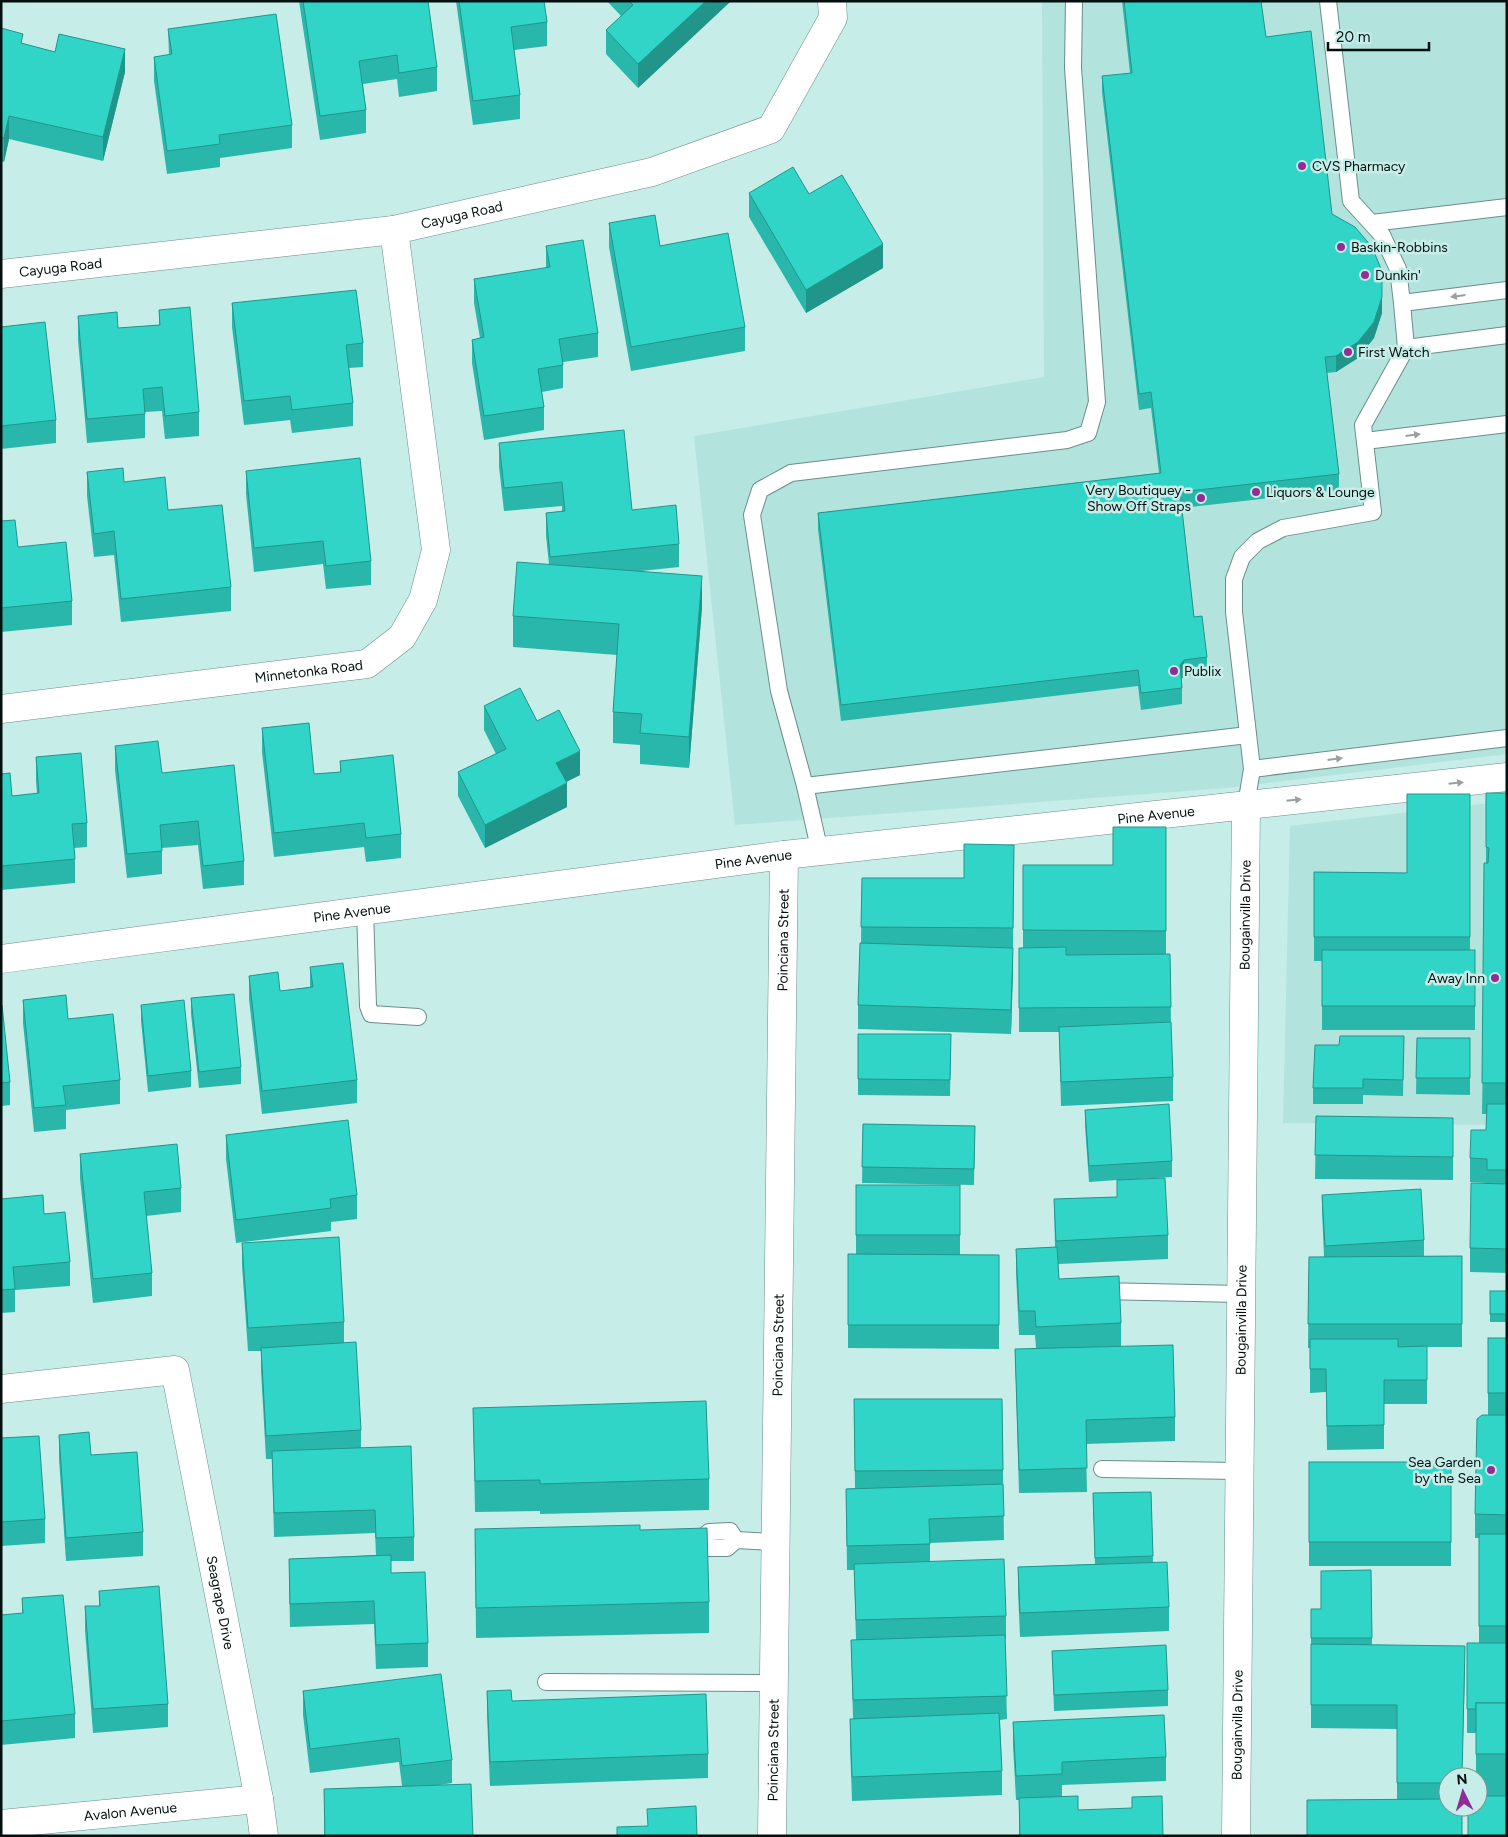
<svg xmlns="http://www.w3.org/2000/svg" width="1508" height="1837" font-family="Figtree,sans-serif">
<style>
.built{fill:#b2e3dc}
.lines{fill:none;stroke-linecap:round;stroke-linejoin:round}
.lane-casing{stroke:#6a8e89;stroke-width:18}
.street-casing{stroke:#6a8e89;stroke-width:29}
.lane{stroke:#fff;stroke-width:16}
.street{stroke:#fff;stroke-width:28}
.wall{fill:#2ab7ab}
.shaded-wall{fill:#22958b}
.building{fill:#31d5c7;stroke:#22958b}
.oneway{fill:#9b9f9f}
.poi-dot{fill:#8f2e96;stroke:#c6ede8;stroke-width:2}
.labels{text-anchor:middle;stroke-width:5;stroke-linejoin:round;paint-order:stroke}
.poi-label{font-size:14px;fill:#04100f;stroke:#c6ede8;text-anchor:start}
.street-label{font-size:14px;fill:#04100f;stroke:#c6ede8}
</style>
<rect width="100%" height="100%" fill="#c6ede8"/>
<!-- built -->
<g class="built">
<polygon points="1042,1 1507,1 1507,754 1226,788 735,825 694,436 1044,377"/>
<polygon points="1507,801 1507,1125 1283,1123 1290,826"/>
</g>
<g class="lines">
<defs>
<g id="lane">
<polyline points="1372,223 1507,207"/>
<polyline points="1402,303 1507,290"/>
<polyline points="1406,348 1507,335"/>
<polyline points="1365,441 1507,424"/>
<polyline points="1252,769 1507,738"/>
<polyline points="805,786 1248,735"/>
<polyline points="1246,805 1252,769 1234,612 1234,579 1242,557 1258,541 1283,528 1373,512 1363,425 1406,348 1402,303 1398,269 1382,235 1351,201 1328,1"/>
<polyline points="820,852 805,786 779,691 752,515 760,490 791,473 1067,440 1088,433 1097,402 1073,68 1074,1"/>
<polyline points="365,909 368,1006 371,1014 418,1017"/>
<polyline points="1099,1291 1241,1294"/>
<polyline points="1102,1469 1239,1471"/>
<polyline points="736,1540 730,1531 709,1532 699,1540 707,1548 727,1548 736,1540 776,1542"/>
<polyline points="546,1682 774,1683"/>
</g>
<g id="street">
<path id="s1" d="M1 274 394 230 652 172 771 129 833 18 832 1"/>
<path id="s2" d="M1 709 367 664 402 637 423 600 436 550 394 230"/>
<path id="s3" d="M1 959 784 855 1507 777"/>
<path id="s4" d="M1 1389 175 1370 259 1799 264 1836"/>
<path id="s5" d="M1 1824 259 1799"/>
<path id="s6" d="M772 1836 784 855"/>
<path id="s7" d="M1236 1836 1246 805"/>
</g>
</defs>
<!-- lane casing -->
<use href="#lane" class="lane-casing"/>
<!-- street casing -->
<use href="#street" class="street-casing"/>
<!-- lane -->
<use href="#lane" class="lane"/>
<!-- street -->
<use href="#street" class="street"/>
</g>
<!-- wall -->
<g class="wall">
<polygon points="299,1 428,1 437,67 437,91 399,97 397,79 363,84 366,110 366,133 320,140"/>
<polygon points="456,1 544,1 547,22 547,46 514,50 520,95 520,119 473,125"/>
<polygon points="607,1 731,1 638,88 606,54 606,30 621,16"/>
<polygon points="1122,1 1261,1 1266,37 1332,214 1382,313 1374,338 1358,358 1336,372 1327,373 1339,474 1339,490 1182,508 1194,617 1207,657 1207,673 1184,676 1181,679 1182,688 1182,704 1141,710 1138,686 841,721 818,529 818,513 1159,473 1151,408 1139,410 1102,92 1102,76 1130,73"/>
<polygon points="1,28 23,44 125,72 103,161 9,139 4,162 1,161"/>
<polygon points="168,29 292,125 292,148 220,158 220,167 167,174 154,81 154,57 169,55"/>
<polygon points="749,193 809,194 883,268 806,313 749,217"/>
<polygon points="609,223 660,246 745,327 745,351 631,371 609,247"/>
<polygon points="546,246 598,333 598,357 563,362 563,388 542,392 544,407 544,430 484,440 472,363 472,340 480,338 474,303 474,279 546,268"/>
<polygon points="232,303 363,343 363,367 349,368 353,403 353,426 292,433 290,420 244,425 232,327"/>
<polygon points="159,310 199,412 199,436 165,439 162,411 145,412 145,438 87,443 78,340 78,316 118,328 159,325"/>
<polygon points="1,327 56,420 56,443 1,449"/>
<polygon points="499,443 679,544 679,567 641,571 702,607 689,768 640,764 640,745 613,743 613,712 617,655 513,647 513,616 549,564 546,536 546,513 562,511 562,506 504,511 499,467"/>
<polygon points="246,471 371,561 371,585 326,589 323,564 254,572 246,494"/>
<polygon points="87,472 124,482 168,510 231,587 231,611 121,622 114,555 94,557 87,496"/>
<polygon points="1,521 18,547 72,601 72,625 1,632"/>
<polygon points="484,706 537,721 580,775 566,782 567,807 485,848 458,796 458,772 496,754 484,730"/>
<polygon points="262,728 314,774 340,772 340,761 401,834 401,858 366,862 364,847 274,857 262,752"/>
<polygon points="115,746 244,861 244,885 203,889 198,845 162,848 162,874 127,878 115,770"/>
<polygon points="36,757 87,823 87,847 74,848 75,859 75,883 1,890 1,774 12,796 37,794 36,781"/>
<polygon points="1486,793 1507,793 1507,1273 1470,1272 1470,1248 1487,1183 1470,1182 1470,1158 1486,1130 1487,1114 1482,1114 1486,863"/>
<polygon points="1470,794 1470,950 1475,950 1475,1030 1322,1030 1322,961 1314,961 1314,872 1407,873"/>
<polygon points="1166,827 1166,954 1170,954 1171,1027 1173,1077 1173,1101 1061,1106 1059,1032 1019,1032 1019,948 1023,948 1023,865 1113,865"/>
<polygon points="1014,845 1013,951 1011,1034 858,1029 858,1005 861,943 862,878 964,878"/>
<polygon points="310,967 357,1080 357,1103 262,1114 249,999 249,976 280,991 310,987"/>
<polygon points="191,998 241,1067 241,1084 199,1088 191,1014"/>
<polygon points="23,1000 68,1019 120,1080 120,1104 66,1110 66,1129 34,1132 23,1023"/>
<polygon points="1,1005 10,1082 10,1105 1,1106"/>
<polygon points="141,1005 191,1071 191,1087 148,1092 141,1021"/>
<polygon points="858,1034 951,1034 950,1096 858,1095"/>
<polygon points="1404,1036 1403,1096 1363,1095 1363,1104 1313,1104 1313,1088 1339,1045"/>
<polygon points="1417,1038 1470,1038 1470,1095 1416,1094"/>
<polygon points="1085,1110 1172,1161 1172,1177 1121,1180 1168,1235 1168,1259 1058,1264 1059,1279 1121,1323 1121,1346 1175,1417 1175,1441 1086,1444 1087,1492 1019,1493 1015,1349 1036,1349 1035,1335 1019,1335 1016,1273 1016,1249 1055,1247 1054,1199 1117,1197 1117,1180 1089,1182 1085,1126"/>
<polygon points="1316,1116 1453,1118 1453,1180 1315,1179"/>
<polygon points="863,1124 975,1126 974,1185 862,1183"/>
<polygon points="226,1135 357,1195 357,1219 331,1222 331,1231 236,1243 226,1159"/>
<polygon points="80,1154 181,1188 181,1212 146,1216 152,1273 152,1296 93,1303 80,1178"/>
<polygon points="856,1185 960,1185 960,1255 999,1255 999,1349 848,1348 848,1254 856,1254"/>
<polygon points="1322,1195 1424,1240 1424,1256 1462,1256 1462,1347 1427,1347 1427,1404 1384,1404 1384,1449 1327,1450 1326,1392 1310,1393 1310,1348 1308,1348 1309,1257 1324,1257 1322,1211"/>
<polygon points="1,1199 44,1214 70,1262 70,1286 15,1290 15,1312 1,1313"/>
<polygon points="242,1243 344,1322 344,1343 361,1430 361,1448 414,1537 414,1561 391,1561 391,1573 428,1643 428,1667 376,1669 374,1624 290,1627 289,1582 289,1559 376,1555 375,1533 274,1537 272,1459 266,1459 261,1371 261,1351 248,1351 242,1266"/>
<rect x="1490" y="1291" width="17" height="31"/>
<polygon points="1488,1338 1507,1338 1507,1836 1478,1807 1478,1777 1476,1777 1476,1733 1467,1733 1467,1643 1479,1643 1479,1538 1475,1538 1475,1514 1488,1415"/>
<polygon points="854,1399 1002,1399 1004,1540 930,1543 930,1562 1006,1616 1006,1639 1005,1639 1007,1719 1000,1720 1002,1771 1002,1795 852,1801 850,1743 850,1719 853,1719 851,1640 856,1640 854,1570 847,1570 846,1489 855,1488"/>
<polygon points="473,1408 709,1479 709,1510 540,1514 540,1511 475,1512"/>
<polygon points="59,1435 91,1455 143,1532 143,1556 66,1561 59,1459"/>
<polygon points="1,1438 45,1519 45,1543 1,1546"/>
<rect x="1309" y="1462" width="142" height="104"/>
<polygon points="1151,1492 1153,1562 1169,1607 1169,1631 1020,1637 1018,1591 1018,1567 1095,1564 1093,1493"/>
<polygon points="475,1529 640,1530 709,1602 709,1633 476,1638"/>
<polygon points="1371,1570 1372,1645 1465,1670 1448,1777 1448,1807 1397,1800 1397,1729 1311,1728 1311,1609 1321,1609"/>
<polygon points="99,1591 168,1704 168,1727 93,1733 85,1630 85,1606 99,1606"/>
<polygon points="22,1598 75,1714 75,1738 1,1745 1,1615 22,1614"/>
<polygon points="1052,1651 1168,1690 1168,1706 1054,1711"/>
<polygon points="303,1691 452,1760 452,1783 439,1785 473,1836 324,1836 324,1789 402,1786 399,1762 310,1773 303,1715"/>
<polygon points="487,1691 512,1701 708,1754 708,1778 490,1786 487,1715"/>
<polygon points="1013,1722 1166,1757 1166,1781 1062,1785 1062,1796 1078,1810 1163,1836 1019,1836 1019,1800 1016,1800 1013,1745"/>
</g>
<!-- shaded-wall -->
<g class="shaded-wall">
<polygon points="706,1 731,1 638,88 638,64"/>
<polygon points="125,49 125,72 103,161 103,137"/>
<polygon points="9,116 9,139 4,162 4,138"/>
<polygon points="883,244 883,268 806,313 806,290"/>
<polygon points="1382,297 1382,313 1374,338 1358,358 1336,372 1336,356"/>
<polygon points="702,576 702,607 689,768 689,737"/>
<polygon points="1184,660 1184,676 1180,681 1180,665"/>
<polygon points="580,751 580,775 556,787 556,763"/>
<polygon points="567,783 567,807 485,848 485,825"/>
<polygon points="1013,948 1013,972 1011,1034 1011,1010"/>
<polygon points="1465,1646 1465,1670 1462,1777"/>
</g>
<!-- building -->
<g class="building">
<polygon points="303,1 428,1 437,67 399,73 397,55 359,61 366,110 320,116"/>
<polygon points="459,1 544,1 547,22 511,27 520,95 473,101"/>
<polygon points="629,1 706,1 638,64 606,30 633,5"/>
<polygon points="1124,1 1261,1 1266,37 1311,31 1332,214 1355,227 1372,247 1382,271 1382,297 1374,322 1358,342 1336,356 1325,357 1339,474 1180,492 1194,617 1202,616 1207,657 1184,660 1180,665 1182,688 1141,693 1138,670 841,705 818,513 1161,473 1151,392 1139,394 1102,76 1132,73"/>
<polygon points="276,14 292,125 219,135 220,144 167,151 154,57 172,54 168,29"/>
<polygon points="1,28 23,34 21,43 55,52 59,34 125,49 103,137 9,116 4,138 1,137"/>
<polygon points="793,167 809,194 842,175 883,244 806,290 749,193"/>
<polygon points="655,215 660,246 728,233 745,327 631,347 609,223"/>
<polygon points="583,240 598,333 559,339 563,365 538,369 544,407 484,416 472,340 484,337 474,279 550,267 546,246"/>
<polygon points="356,290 363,343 346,345 353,403 292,410 290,396 244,401 232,303"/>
<polygon points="190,307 199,412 165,416 162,387 143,389 145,414 87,419 78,316 117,312 118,328 160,325 159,310"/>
<polygon points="45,322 56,420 1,426 1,327"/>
<polygon points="624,430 632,510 676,505 679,544 550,557 546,513 565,511 562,482 504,488 499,443"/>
<polygon points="360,458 371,561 326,566 323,541 254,548 246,471"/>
<polygon points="123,468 124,482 165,477 168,510 222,505 231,587 121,599 114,531 94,534 87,472"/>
<polygon points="15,520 18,547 66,542 72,601 1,608 1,521"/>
<polygon points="517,562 702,576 689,737 640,733 642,714 613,712 619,624 513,616"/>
<polygon points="520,688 537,721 559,710 580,751 556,763 567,783 485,825 458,772 506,749 484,706"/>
<polygon points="309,723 314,774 341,772 340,761 393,755 401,834 366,838 364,823 274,833 262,728"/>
<polygon points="158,741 162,773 234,765 244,861 203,866 198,821 160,825 162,851 127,854 115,746"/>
<polygon points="81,753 87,823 72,824 75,859 1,866 1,774 10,773 12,796 39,793 36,757"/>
<polygon points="1486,793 1507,793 1507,1083 1482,1083 1484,863 1488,863 1489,848 1486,847"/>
<polygon points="1407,794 1470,794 1470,937 1314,937 1314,872 1407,873"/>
<polygon points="1113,827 1166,827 1166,931 1023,930 1023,865 1113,865"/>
<polygon points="964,844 1014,845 1013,928 861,927 862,878 964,878"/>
<polygon points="860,943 1013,948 1011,1010 858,1005"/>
<polygon points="1066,947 1066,955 1170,954 1171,1007 1019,1008 1019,948"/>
<rect x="1322" y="950" width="153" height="56"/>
<polygon points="343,963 357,1080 262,1091 249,976 278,972 280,991 313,987 310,967"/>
<polygon points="234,994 241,1067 199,1072 191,998"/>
<polygon points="66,995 68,1019 113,1014 120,1080 63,1086 66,1105 34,1108 23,1000"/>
<polygon points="184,1000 191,1071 148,1076 141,1005"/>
<polygon points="1,1005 2,1005 10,1082 1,1083"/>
<polygon points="1171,1022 1173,1077 1061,1082 1059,1027"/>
<polygon points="858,1034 951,1034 950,1080 858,1079"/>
<polygon points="1340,1036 1404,1036 1403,1080 1363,1079 1363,1088 1313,1088 1315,1045 1339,1045"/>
<polygon points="1417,1038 1470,1038 1470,1078 1416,1078"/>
<polygon points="1169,1104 1172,1161 1089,1166 1085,1110"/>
<polygon points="1487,1104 1507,1104 1507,1170 1487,1170 1487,1159 1470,1158 1471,1130 1486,1130"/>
<polygon points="1316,1116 1453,1118 1453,1157 1315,1155"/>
<polygon points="348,1120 357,1195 330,1199 331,1208 236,1220 226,1135"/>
<polygon points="863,1124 975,1126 974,1169 862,1167"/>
<polygon points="177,1144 181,1188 144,1192 152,1273 93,1279 80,1154"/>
<polygon points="1165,1178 1168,1235 1056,1241 1054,1199 1117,1197 1117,1180"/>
<polygon points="1471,1183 1507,1184 1507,1249 1470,1248"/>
<rect x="856" y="1185" width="104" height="50"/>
<polygon points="1421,1189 1424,1240 1325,1246 1322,1195"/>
<polygon points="43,1195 44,1214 65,1212 70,1262 13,1267 15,1289 1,1290 1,1199"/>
<polygon points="339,1237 344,1322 248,1328 242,1243"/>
<polygon points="1057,1247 1059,1279 1119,1276 1121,1323 1036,1327 1035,1311 1019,1311 1016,1249"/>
<polygon points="848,1254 999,1255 999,1325 848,1325"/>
<polygon points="1462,1256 1462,1324 1308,1324 1309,1257"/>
<rect x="1490" y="1291" width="17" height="23"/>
<rect x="1488" y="1338" width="19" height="55"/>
<polygon points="1310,1339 1398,1339 1398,1347 1427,1346 1427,1380 1384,1380 1384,1425 1327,1426 1326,1369 1310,1369"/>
<polygon points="356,1342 361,1430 266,1436 261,1348"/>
<polygon points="1173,1345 1175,1417 1086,1420 1087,1468 1019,1470 1015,1349"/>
<polygon points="854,1399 1002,1399 1003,1470 855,1471"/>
<polygon points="706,1401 709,1479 540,1484 540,1480 475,1481 473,1408"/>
<polygon points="1482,1415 1507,1415 1507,1515 1475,1514 1477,1419"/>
<polygon points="89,1432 91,1455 137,1452 143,1532 66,1538 59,1435"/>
<polygon points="39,1436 45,1519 1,1522 1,1438"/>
<polygon points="411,1446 414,1537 376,1538 375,1510 274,1513 272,1451"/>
<rect x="1309" y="1462" width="142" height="80"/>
<polygon points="1003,1484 1004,1516 929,1519 930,1544 847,1546 846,1489"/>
<polygon points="1151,1492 1153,1556 1095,1558 1093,1493"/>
<polygon points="640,1525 640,1530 707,1528 709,1602 476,1608 475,1529"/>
<rect x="1479" y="1534" width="28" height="92"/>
<polygon points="391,1555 391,1573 425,1572 428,1643 376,1645 374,1601 290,1604 289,1559"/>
<polygon points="1004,1559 1006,1616 856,1620 854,1564"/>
<polygon points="1167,1562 1169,1607 1020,1613 1018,1567"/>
<polygon points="1371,1570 1372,1638 1311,1638 1311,1609 1321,1609 1321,1571"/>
<polygon points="159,1586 168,1704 93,1709 85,1606 100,1606 99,1591"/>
<polygon points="63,1595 75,1714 1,1721 1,1615 23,1613 22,1598"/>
<polygon points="1005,1635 1007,1696 853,1700 851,1640"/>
<polygon points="1467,1643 1507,1643 1507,1703 1476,1703 1476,1709 1467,1709"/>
<polygon points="1311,1644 1465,1646 1462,1777 1448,1777 1448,1783 1397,1783 1397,1705 1311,1705"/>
<polygon points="1166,1645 1168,1690 1054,1695 1052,1651"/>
<polygon points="441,1674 452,1760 402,1766 399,1738 310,1749 303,1691"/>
<polygon points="511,1690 512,1701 706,1694 708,1754 490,1762 487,1691"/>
<rect x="1476" y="1703" width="31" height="51"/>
<polygon points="999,1713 1002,1771 852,1777 850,1719"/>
<polygon points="1164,1715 1166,1757 1062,1762 1062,1774 1016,1776 1013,1722"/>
<polygon points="471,1784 473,1836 325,1836 324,1789"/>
<polygon points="1078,1796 1078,1810 1132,1808 1132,1797 1162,1796 1163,1836 1020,1836 1019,1798"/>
<polygon points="1478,1796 1507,1796 1507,1836 1468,1836 1468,1807 1478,1807"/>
<polygon points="1448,1799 1448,1807 1462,1807 1462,1836 1307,1836 1307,1800"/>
<polygon points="696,1806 697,1836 617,1836 617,1827 648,1826 647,1809"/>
</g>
<!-- one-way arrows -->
<defs><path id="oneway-solid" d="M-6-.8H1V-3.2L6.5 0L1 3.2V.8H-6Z" transform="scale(1.25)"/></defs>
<g class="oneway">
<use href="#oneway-solid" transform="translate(1458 296) rotate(173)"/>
<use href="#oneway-solid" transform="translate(1413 435) rotate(-7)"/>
<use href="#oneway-solid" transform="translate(1335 759) rotate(-7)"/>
<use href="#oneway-solid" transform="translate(1456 783) rotate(-6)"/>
<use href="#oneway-solid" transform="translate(1294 800) rotate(-6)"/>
</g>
<!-- markers -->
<g class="poi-dot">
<circle cx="1302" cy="166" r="5"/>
<circle cx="1341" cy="247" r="5"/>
<circle cx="1365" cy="275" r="5"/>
<circle cx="1348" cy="352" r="5"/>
<circle cx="1256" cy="492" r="5"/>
<circle cx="1201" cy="498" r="5"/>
<circle cx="1174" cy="671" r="5"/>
<circle cx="1495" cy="978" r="5"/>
<circle cx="1491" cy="1470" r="5"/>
</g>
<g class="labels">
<!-- poi labels -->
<g class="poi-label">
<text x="1312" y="171">CVS Pharmacy</text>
<text x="1351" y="252">Baskin-Robbins</text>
<text x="1375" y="280">Dunkin'</text>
<text x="1358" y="357">First Watch</text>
<text x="1191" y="495" text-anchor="end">Very Boutiquey -<tspan x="1191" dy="16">Show Off Straps</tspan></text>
<text x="1266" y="497">Liquors &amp; Lounge</text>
<text x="1184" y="676">Publix</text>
<text x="1485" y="983" text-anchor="end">Away Inn</text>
<text x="1481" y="1467" text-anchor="end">Sea Garden<tspan x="1481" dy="16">by the Sea</tspan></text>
</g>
<!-- street labels -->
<g class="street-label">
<text dy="5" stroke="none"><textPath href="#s1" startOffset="465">Cayuga Road</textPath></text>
<text dy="5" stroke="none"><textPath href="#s1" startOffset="60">Cayuga Road</textPath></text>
<text dy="5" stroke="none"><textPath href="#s2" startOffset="310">Minnetonka Road</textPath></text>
<text dy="5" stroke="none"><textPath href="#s3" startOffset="1164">Pine Avenue</textPath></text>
<text dy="5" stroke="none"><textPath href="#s3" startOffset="759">Pine Avenue</textPath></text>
<text dy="5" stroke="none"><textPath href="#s3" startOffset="354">Pine Avenue</textPath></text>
<text dy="5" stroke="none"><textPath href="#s7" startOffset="921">Bougainvilla Drive</textPath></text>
<text dy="5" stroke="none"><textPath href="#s6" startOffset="896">Poinciana Street</textPath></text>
<text dy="5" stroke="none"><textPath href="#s7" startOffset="516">Bougainvilla Drive</textPath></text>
<text dy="5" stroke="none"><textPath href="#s6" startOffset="491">Poinciana Street</textPath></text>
<text dy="5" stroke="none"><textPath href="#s4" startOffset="412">Seagrape Drive</textPath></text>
<text dy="5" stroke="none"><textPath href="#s7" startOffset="111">Bougainvilla Drive</textPath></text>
<text dy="5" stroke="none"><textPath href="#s6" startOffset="86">Poinciana Street</textPath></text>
<text dy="5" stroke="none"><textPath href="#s5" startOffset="130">Avalon Avenue</textPath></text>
</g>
</g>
<!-- border -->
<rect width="1508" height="1837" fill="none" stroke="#04100f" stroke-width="5"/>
<!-- north arrow -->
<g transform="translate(1463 1792) rotate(355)"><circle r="24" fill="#c6ede8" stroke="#789591"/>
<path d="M0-4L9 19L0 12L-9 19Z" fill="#8f2e96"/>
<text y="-8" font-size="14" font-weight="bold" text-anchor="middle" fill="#04100f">N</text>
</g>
<!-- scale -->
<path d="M1328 42v8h101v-8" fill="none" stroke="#04100f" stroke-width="2.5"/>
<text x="1336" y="42" font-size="15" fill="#04100f" stroke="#c6ede8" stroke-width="4" paint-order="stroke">20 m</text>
</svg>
